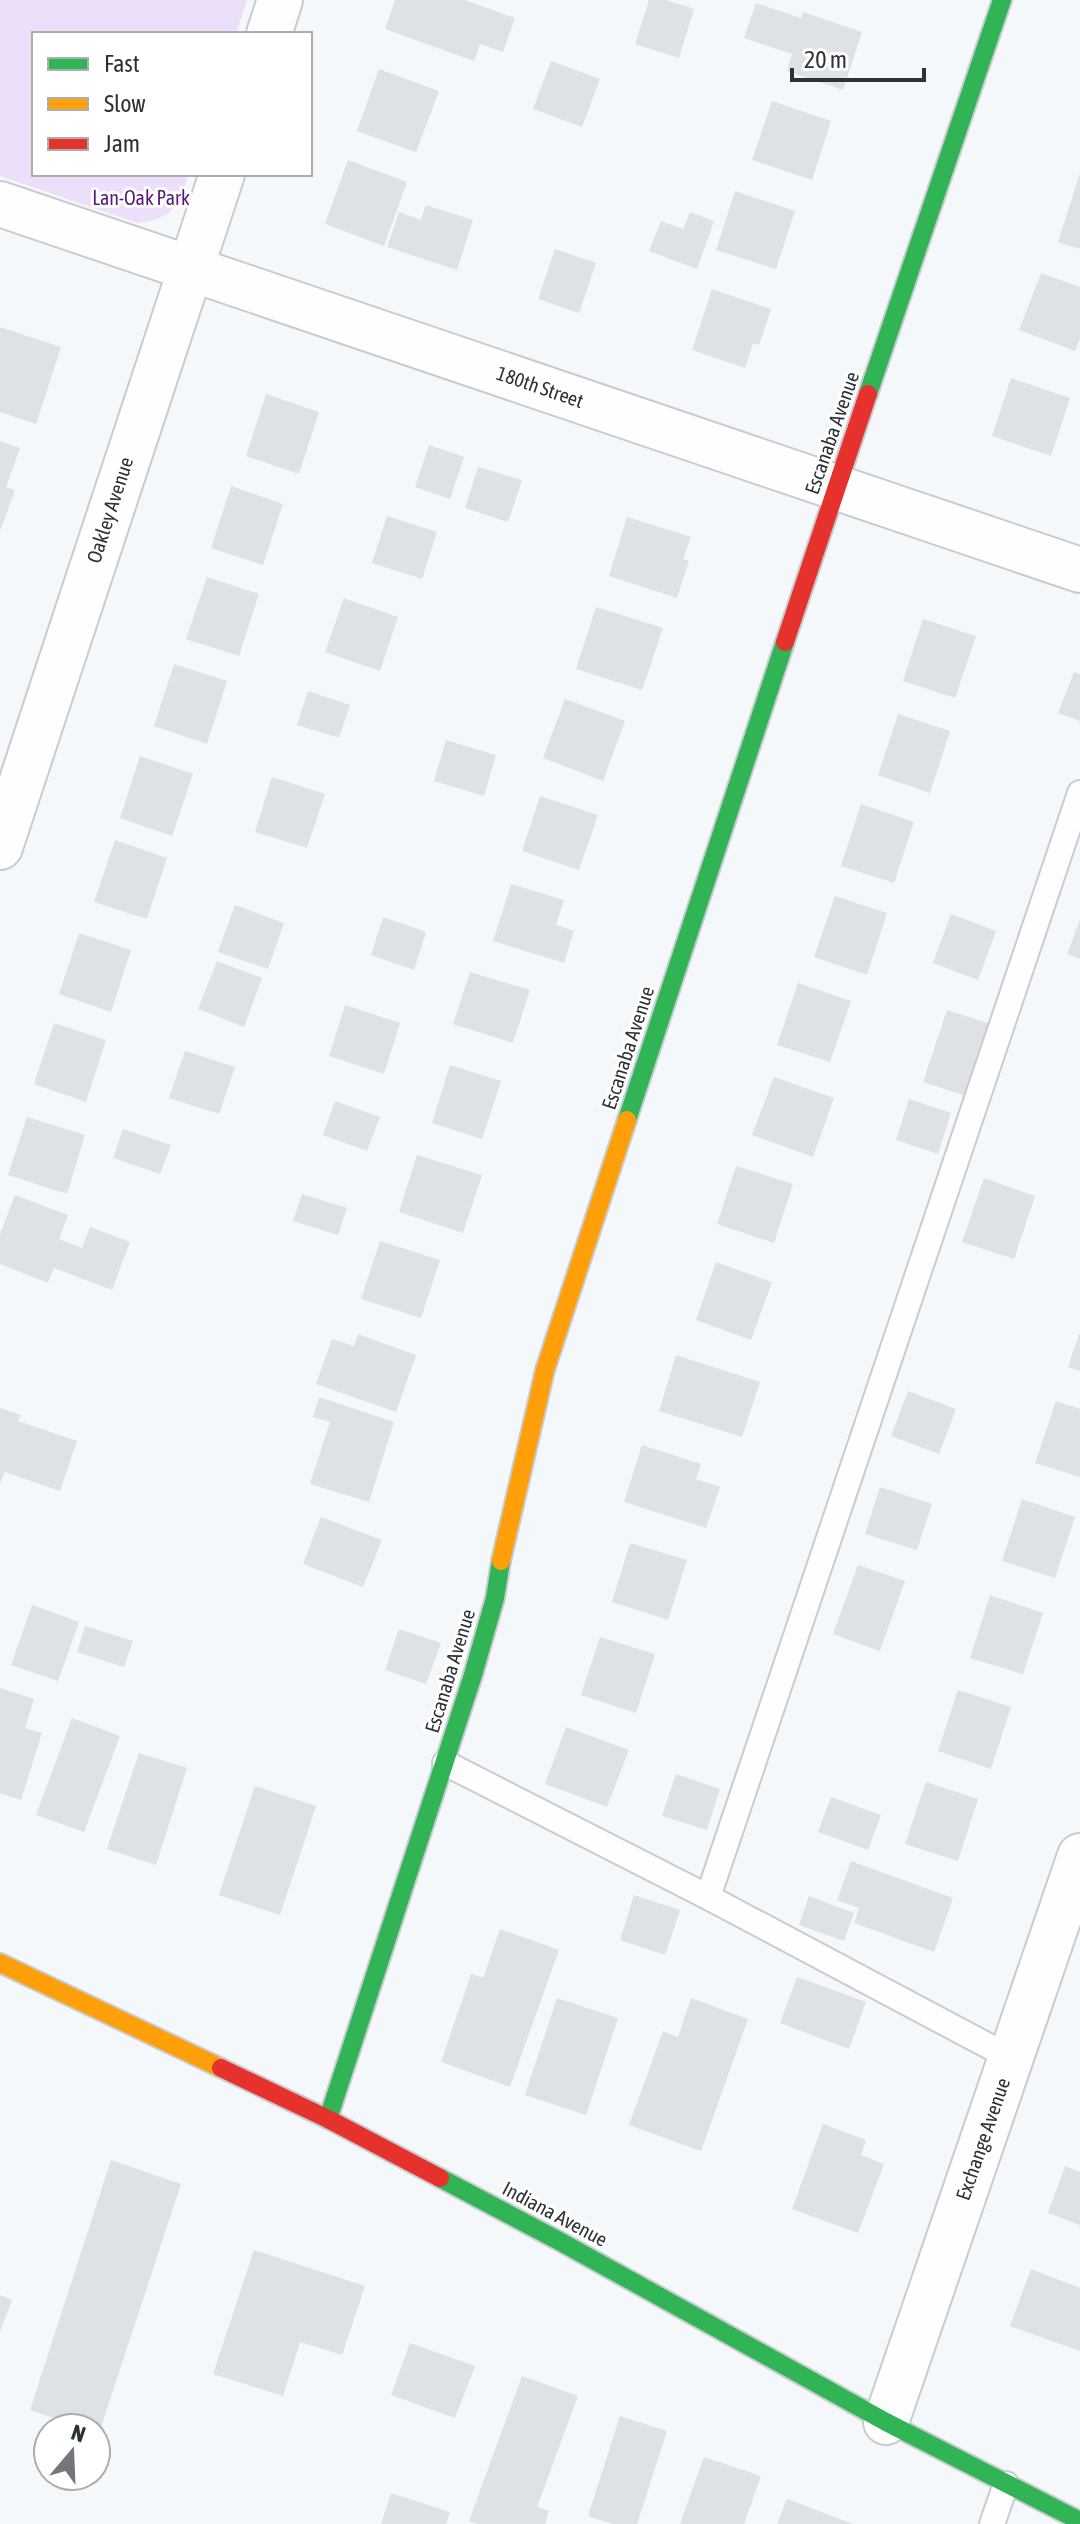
<svg xmlns="http://www.w3.org/2000/svg" width="1080" height="2524" font-family="'Asap Condensed',sans-serif">
<style>
.green{fill:#ecdffa}
.building{fill:#dee1e6}
.lines{fill:none;stroke-linecap:round;stroke-linejoin:round}
.lane-casing{stroke:#c8ccd0;stroke-width:28}
.street-casing{stroke:#c8ccd0;stroke-width:48}
.fast-casing{stroke:#c8ccd0;stroke-width:22}
.slow-casing{stroke:#c8ccd0;stroke-width:22}
.jam-casing{stroke:#c8ccd0;stroke-width:22}
.lane{stroke:#fefefe;stroke-width:24}
.street{stroke:#fefefe;stroke-width:44}
.fast{stroke:#30b455;stroke-width:18}
.slow{stroke:#ff9f0a;stroke-width:18}
.jam{stroke:#e5322d;stroke-width:18}
.labels{text-anchor:middle;stroke-width:6;stroke-linejoin:round;paint-order:stroke}
.park-label{font-size:20px;fill:#551978;stroke:#fff}
.street-label{font-size:20px;fill:#2d3236;stroke:#fff}
</style>
<rect width="100%" height="100%" fill="#f5f8fb"/>
<!-- green -->
<path class="green" d="M0 0H247L236 34H34V174H189C178 206 173 219 137 223L0 176Z"/>
<!-- building -->
<g class="building">
<polygon points="395,0 465,0 515,18 503,52 480,44 474,61 385,29"/>
<polygon points="649,0 666,0 694,9 679,58 635,44"/>
<polygon points="756,3 801,18 803,12 862,32 843,90 787,71 792,54 744,38"/>
<polygon points="551,61 600,79 582,127 533,109"/>
<polygon points="379,69 439,91 416,152 357,131"/>
<polygon points="772,101 831,121 812,180 752,160"/>
<polygon points="348,160 407,182 384,246 325,224"/>
<polygon points="1080,173 1080,249 1058,242"/>
<polygon points="735,191 795,211 776,269 716,250"/>
<polygon points="426,205 473,220 457,270 387,247 399,212 421,220"/>
<polygon points="690,212 714,221 697,269 649,251 661,221 683,229"/>
<polygon points="555,249 596,263 579,313 538,299"/>
<polygon points="1041,273 1080,287 1080,339 1075,351 1019,330"/>
<polygon points="712,289 771,309 759,345 753,343 745,368 692,350"/>
<polygon points="0,327 61,347 36,424 0,412"/>
<polygon points="1011,378 1070,398 1051,456 992,436"/>
<polygon points="266,394 319,412 299,474 246,456"/>
<polygon points="0,441 20,448 6,487 15,490 0,531"/>
<polygon points="429,445 464,457 450,499 415,487"/>
<polygon points="478,467 522,480 508,522 465,508"/>
<polygon points="231,486 283,504 263,565 211,548"/>
<polygon points="387,516 437,532 422,579 372,563"/>
<polygon points="627,517 691,537 683,559 689,561 677,598 609,576"/>
<polygon points="207,577 259,594 239,656 186,639"/>
<polygon points="344,598 398,617 380,671 325,652"/>
<polygon points="596,607 663,628 642,690 576,669"/>
<polygon points="923,619 976,636 955,698 903,681"/>
<polygon points="174,664 227,681 207,744 154,726"/>
<polygon points="1074,672 1080,674 1080,721 1058,713"/>
<polygon points="308,691 350,705 339,738 297,725"/>
<polygon points="565,699 625,721 603,781 543,758"/>
<polygon points="898,714 950,731 930,793 878,775"/>
<polygon points="446,740 496,755 484,796 434,781"/>
<polygon points="140,756 193,774 172,836 120,818"/>
<polygon points="272,777 325,794 307,848 255,832"/>
<polygon points="540,796 598,815 579,870 522,851"/>
<polygon points="861,804 914,822 894,883 841,866"/>
<polygon points="115,840 167,858 147,919 94,902"/>
<polygon points="511,884 564,900 556,925 574,931 564,963 493,941"/>
<polygon points="835,896 887,913 867,975 814,957"/>
<polygon points="235,905 284,923 268,969 218,952"/>
<polygon points="951,914 996,931 978,980 933,963"/>
<polygon points="383,917 426,932 414,970 371,955"/>
<polygon points="1080,920 1080,959 1067,954"/>
<polygon points="79,933 131,950 111,1012 59,994"/>
<polygon points="217,961 262,978 244,1027 198,1009"/>
<polygon points="470,972 530,990 513,1043 453,1024"/>
<polygon points="798,983 851,1001 830,1062 777,1045"/>
<polygon points="345,1005 400,1023 384,1074 329,1056"/>
<polygon points="947,1010 994,1025 966,1096 923,1082"/>
<polygon points="54,1023 106,1040 86,1102 34,1084"/>
<polygon points="185,1051 235,1067 219,1114 169,1098"/>
<polygon points="450,1065 501,1081 482,1139 432,1123"/>
<polygon points="774,1077 834,1098 813,1157 752,1135"/>
<polygon points="909,1099 951,1113 938,1154 896,1140"/>
<polygon points="335,1101 380,1117 367,1151 323,1135"/>
<polygon points="27,1117 85,1135 67,1194 8,1175"/>
<polygon points="123,1129 171,1145 160,1174 113,1158"/>
<polygon points="417,1155 482,1175 463,1233 399,1212"/>
<polygon points="736,1166 793,1184 774,1243 717,1224"/>
<polygon points="984,1178 1035,1196 1014,1259 962,1242"/>
<polygon points="302,1194 347,1208 338,1235 293,1221"/>
<polygon points="15,1195 68,1215 59,1239 82,1248 90,1227 130,1242 112,1290 54,1268 48,1283 0,1264 0,1234"/>
<polygon points="380,1241 440,1260 421,1318 361,1299"/>
<polygon points="716,1262 772,1282 751,1340 696,1320"/>
<polygon points="358,1334 416,1355 396,1412 316,1384 332,1339 354,1346"/>
<polygon points="1079,1334 1080,1334 1080,1371 1068,1367"/>
<polygon points="676,1355 760,1382 742,1437 659,1411"/>
<polygon points="908,1391 956,1409 939,1454 891,1436"/>
<polygon points="319,1397 394,1422 369,1502 310,1484 330,1422 313,1417"/>
<polygon points="1056,1401 1080,1409 1080,1477 1035,1463"/>
<polygon points="0,1408 21,1415 18,1421 77,1441 60,1491 5,1472 0,1484"/>
<polygon points="642,1445 701,1464 696,1479 720,1487 706,1528 624,1502"/>
<polygon points="880,1487 932,1504 917,1550 865,1534"/>
<polygon points="1022,1499 1075,1517 1055,1578 1002,1561"/>
<polygon points="321,1517 382,1540 363,1587 303,1564"/>
<polygon points="630,1543 687,1560 668,1620 612,1602"/>
<polygon points="858,1565 905,1581 880,1651 833,1634"/>
<polygon points="990,1595 1043,1613 1023,1674 970,1658"/>
<polygon points="32,1605 79,1622 58,1681 11,1665"/>
<polygon points="85,1626 133,1641 124,1667 77,1652"/>
<polygon points="399,1629 441,1643 426,1684 385,1670"/>
<polygon points="600,1637 655,1654 636,1713 581,1695"/>
<polygon points="0,1688 34,1699 25,1728 42,1733 21,1800 0,1793"/>
<polygon points="958,1690 1011,1707 991,1769 938,1751"/>
<polygon points="72,1718 120,1736 84,1832 36,1815"/>
<polygon points="566,1727 629,1750 607,1807 545,1784"/>
<polygon points="139,1753 187,1768 156,1865 107,1849"/>
<polygon points="676,1774 720,1789 707,1830 662,1816"/>
<polygon points="926,1782 978,1799 958,1861 905,1844"/>
<polygon points="255,1786 316,1806 280,1915 219,1895"/>
<polygon points="831,1797 881,1815 868,1850 818,1832"/>
<polygon points="851,1861 953,1898 934,1952 854,1923 859,1908 837,1900"/>
<polygon points="634,1895 680,1910 665,1955 620,1940"/>
<polygon points="809,1896 854,1913 844,1941 799,1925"/>
<polygon points="500,1929 559,1950 510,2087 441,2062 471,1974 483,1978"/>
<polygon points="797,1977 866,2002 849,2049 780,2023"/>
<polygon points="557,1998 618,2018 586,2115 525,2095"/>
<polygon points="691,1998 748,2019 701,2151 629,2125 663,2031 678,2037"/>
<polygon points="823,2124 866,2140 861,2155 884,2164 858,2233 792,2209"/>
<polygon points="111,2160 181,2184 99,2433 96,2432 96,2428 83,2428 30,2410"/>
<polygon points="1065,2166 1080,2172 1080,2225 1048,2213"/>
<polygon points="254,2250 365,2286 342,2355 300,2342 283,2396 213,2374"/>
<polygon points="1031,2269 1080,2288 1080,2351 1010,2326"/>
<polygon points="0,2295 12,2300 0,2332"/>
<polygon points="410,2343 475,2366 455,2418 391,2395"/>
<polygon points="522,2376 578,2396 537,2507 549,2511 545,2524 478,2524 469,2521"/>
<polygon points="620,2416 667,2431 637,2524 612,2524 588,2516"/>
<polygon points="704,2457 761,2476 744,2524 680,2524"/>
<polygon points="391,2493 450,2512 446,2524 381,2524"/>
<polygon points="787,2499 853,2524 777,2524"/>
</g>
<g class="lines">
<defs>
<g id="lane">
<polyline points="445,1763 708,1897 1011,2058"/>
<polyline points="708,1897 1080,793"/>
<polyline points="992,2524 1006,2484"/>
</g>
<g id="street">
<polyline points="269,34 280,0"/>
<polyline points="0,204 1080,570"/>
<polyline points="0,847 222,174"/>
<polyline points="886,2422 1080,1856"/>
</g>
<g id="fast">
<polyline points="868,394 1002,0"/>
<polyline points="627,1120 785,642"/>
<polyline points="328,2119 473,1675 495,1598 501,1561"/>
<polyline points="440,2178 561,2242 886,2422 1080,2521"/>
</g>
<g id="slow">
<polyline points="501,1561 545,1370 627,1120"/>
<polyline points="0,1963 221,2068"/>
</g>
<g id="jam">
<polyline points="785,642 868,394"/>
<polyline points="221,2068 328,2119 440,2178"/>
</g>
</defs>
<!-- lane casing -->
<use href="#lane" class="lane-casing"/>
<!-- street casing -->
<use href="#street" class="street-casing"/>
<!-- fast casing -->
<use href="#fast" class="fast-casing"/>
<!-- slow casing -->
<use href="#slow" class="slow-casing"/>
<!-- jam casing -->
<use href="#jam" class="jam-casing"/>
<!-- lane -->
<use href="#lane" class="lane"/>
<!-- street -->
<use href="#street" class="street"/>
<!-- fast -->
<use href="#fast" class="fast"/>
<!-- slow -->
<use href="#slow" class="slow"/>
<!-- jam -->
<use href="#jam" class="jam"/>
</g>
<g class="labels">
<!-- park labels -->
<g class="park-label">
<text x="141" y="205">Lan-Oak Park</text>
</g>
<!-- street labels -->
<g class="street-label">
<text transform="translate(540 387) rotate(19)" y="7">180th Street</text>
<text transform="translate(832 433) rotate(-71)" y="7">Escanaba Avenue</text>
<text transform="translate(110 510) rotate(-72)" y="7">Oakley Avenue</text>
<text transform="translate(628 1048) rotate(-72)" y="7">Escanaba Avenue</text>
<text transform="translate(450 1671) rotate(-73)" y="7">Escanaba Avenue</text>
<text transform="translate(983 2139) rotate(-71)" y="7">Exchange Avenue</text>
<text transform="translate(555 2214) rotate(28)" y="7">Indiana Avenue</text>
</g>
</g>
<!-- legend -->
<rect x="32" y="32" width="280" height="144" fill="#ffffff" stroke="#abadaf" stroke-width="2"/>
<rect x="48" y="58" width="40" height="12" fill="#30b455" stroke="#abadaf" stroke-width="2"/>
<text x="104" y="72" font-size="24" fill="#2d3236">Fast</text>
<rect x="48" y="98" width="40" height="12" fill="#ff9f0a" stroke="#abadaf" stroke-width="2"/>
<text x="104" y="112" font-size="24" fill="#2d3236">Slow</text>
<rect x="48" y="138" width="40" height="12" fill="#e5322d" stroke="#abadaf" stroke-width="2"/>
<text x="104" y="152" font-size="24" fill="#2d3236">Jam</text>
<!-- north arrow -->
<g transform="translate(72 2452) rotate(19)"><circle r="38" fill="#ffffff" stroke="#abadaf" stroke-width="2"/>
<path d="M0-6L14 30L0 20L-14 30Z" fill="#73777b"/>
<text y="-12" font-size="22" font-weight="bold" text-anchor="middle" fill="#2d3236">N</text>
</g>
<!-- scale -->
<path d="M792 68v12h132v-12" fill="none" stroke="#2d3236" stroke-width="4"/>
<text x="804" y="68" font-size="24" fill="#2d3236" stroke="#ffffff" stroke-width="6" paint-order="stroke">20 m</text>
</svg>
